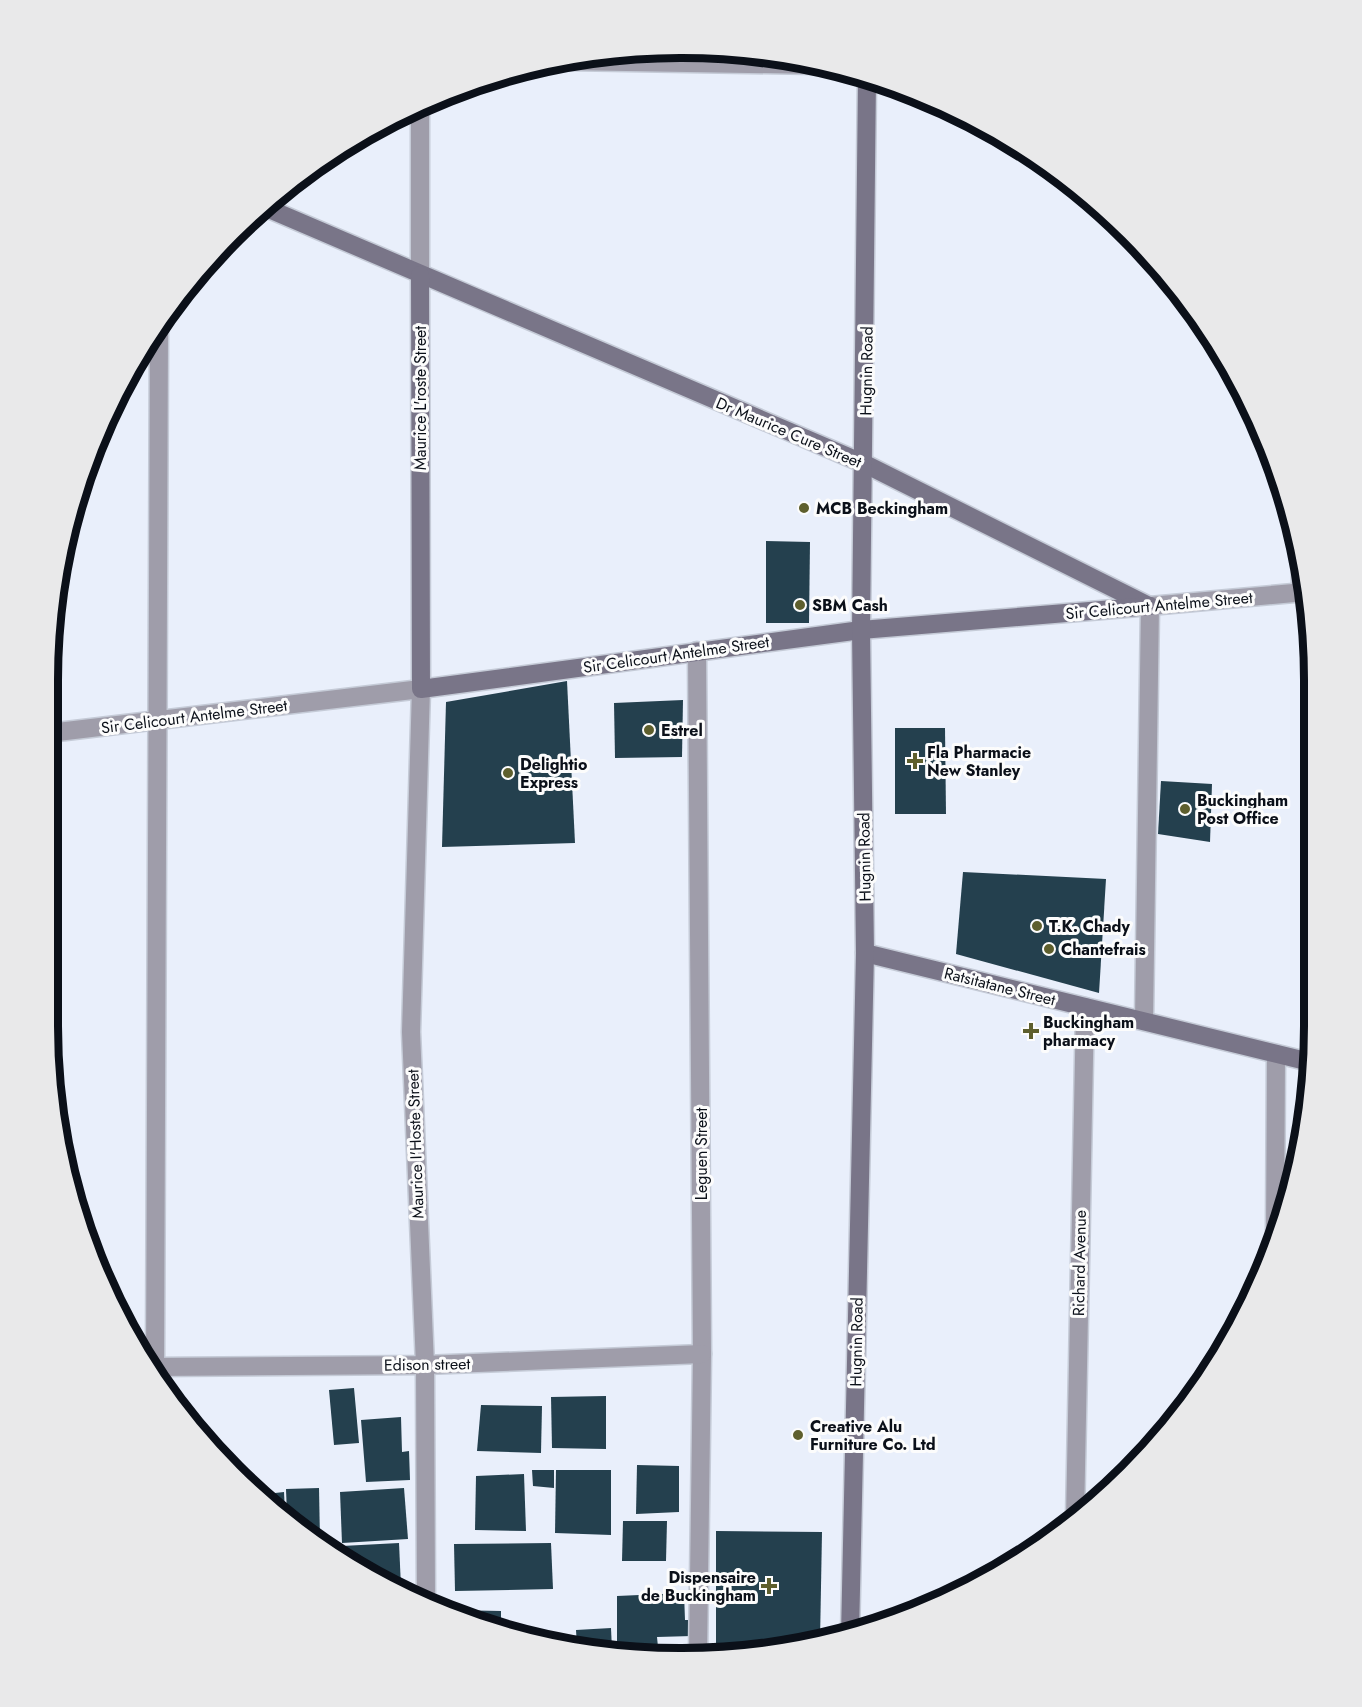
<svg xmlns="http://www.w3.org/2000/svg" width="1362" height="1707" font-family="Jost,sans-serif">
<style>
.building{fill:#24404e}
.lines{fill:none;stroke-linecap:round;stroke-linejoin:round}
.street-casing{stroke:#c5cbd7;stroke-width:21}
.secondary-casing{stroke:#c5cbd7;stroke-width:21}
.street{stroke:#9f9daa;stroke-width:18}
.secondary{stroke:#797588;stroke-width:18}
.poi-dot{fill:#5e5f2d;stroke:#fcfcfc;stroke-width:2}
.labels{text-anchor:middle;stroke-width:6;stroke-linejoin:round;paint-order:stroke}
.street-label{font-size:16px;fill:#0b1019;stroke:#fcfcfc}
.poi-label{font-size:16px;font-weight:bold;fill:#0b1019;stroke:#fcfcfc;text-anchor:start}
.rim{fill:none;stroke:#0b1019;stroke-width:8}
</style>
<rect width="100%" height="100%" fill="#e9effb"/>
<!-- building -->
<g class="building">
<polygon points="766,541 810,542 809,623 766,623"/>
<polygon points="567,681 575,843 442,847 446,702"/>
<polygon points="683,700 682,757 615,758 614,703"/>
<polygon points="895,728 945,728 946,814 895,814"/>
<polygon points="1161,781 1212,784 1210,842 1158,834"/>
<polygon points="963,872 1106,879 1099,993 956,954"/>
<polygon points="354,1388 359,1443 334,1445 329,1390"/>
<polygon points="606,1396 606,1449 552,1448 551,1397"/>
<polygon points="481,1405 542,1406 541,1453 477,1451"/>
<polygon points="401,1417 402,1452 409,1451 410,1480 366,1482 361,1420"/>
<polygon points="637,1465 679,1466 679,1512 636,1514"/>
<polygon points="532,1470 554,1470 554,1488 533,1486"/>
<polygon points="556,1470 611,1470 611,1535 555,1533"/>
<polygon points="524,1474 526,1531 475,1530 476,1476"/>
<polygon points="319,1488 320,1540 287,1515 286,1489"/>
<polygon points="404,1488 408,1539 342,1543 340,1492"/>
<polygon points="284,1492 285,1513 267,1499 266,1494"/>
<polygon points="623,1521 667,1521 666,1561 622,1561"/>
<polygon points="716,1531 822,1532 820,1641 716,1654"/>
<polygon points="399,1543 401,1587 364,1574 342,1557 342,1546"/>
<polygon points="551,1543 553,1589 455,1591 454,1544"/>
<polygon points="684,1593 685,1620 691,1620 692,1636 657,1637 658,1647 617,1648 617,1596"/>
<polygon points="452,1610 501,1611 501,1631"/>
<polygon points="611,1628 612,1650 577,1645 576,1630"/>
<polygon points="683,1648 684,1659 681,1659 625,1652"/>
</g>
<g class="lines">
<defs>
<g id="street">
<polyline points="566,61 817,65"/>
<polyline points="420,275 420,108"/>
<polyline points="1301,593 1301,570"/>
<polyline points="697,651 702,1354 698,1657"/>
<polyline points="49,733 421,689 411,1032 425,1365 426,1600"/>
<polyline points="1144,1021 1150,606 1305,592"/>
<polyline points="1275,1238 1276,1054"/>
<polyline points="152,1367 425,1365 702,1354"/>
<polyline points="155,1371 159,327"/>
<polyline points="1075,1519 1085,1007"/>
</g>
<g id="secondary">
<polyline points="262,206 865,464 1149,606"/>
<polyline points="420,275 421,689 861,630 1150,606"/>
<polyline points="865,953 1310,1062"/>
<polyline points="850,1635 865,953 861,630 867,78"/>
</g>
</defs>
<!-- street casing -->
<use href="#street" class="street-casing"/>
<!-- secondary casing -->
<use href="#secondary" class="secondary-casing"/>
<!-- street -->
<use href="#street" class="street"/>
<!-- secondary -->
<use href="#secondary" class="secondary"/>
</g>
<!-- markers -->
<g class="poi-dot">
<circle cx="804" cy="508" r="6"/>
<circle cx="800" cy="605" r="6"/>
<circle cx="649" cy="730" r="6"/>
<path d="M912 752h6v6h6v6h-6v6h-6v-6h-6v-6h6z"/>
<circle cx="508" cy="773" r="6"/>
<circle cx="1185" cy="809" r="6"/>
<circle cx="1037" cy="926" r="6"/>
<circle cx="1049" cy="949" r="6"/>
<path d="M1028 1022h6v6h6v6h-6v6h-6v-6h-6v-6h6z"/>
<circle cx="798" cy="1435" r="6"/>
<path d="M766 1577h6v6h6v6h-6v6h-6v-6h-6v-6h6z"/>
</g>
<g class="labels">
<!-- street labels -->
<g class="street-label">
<text transform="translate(866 371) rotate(-89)" y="6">Hugnin Road</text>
<text transform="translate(420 398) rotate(-90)" y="6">Maurice L'roste Street</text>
<text transform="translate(789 432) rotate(23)" y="6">Dr Maurice Cure Street</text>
<text transform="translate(1159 605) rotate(-5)" y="6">Sir Celicourt Antelme Street</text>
<text transform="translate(676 654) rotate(-8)" y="6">Sir Celicourt Antelme Street</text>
<text transform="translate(194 716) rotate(-7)" y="6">Sir Celicourt Antelme Street</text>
<text transform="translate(864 857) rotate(-91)" y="6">Hugnin Road</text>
<text transform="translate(1000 986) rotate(14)" y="6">Ratsitatane Street</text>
<text transform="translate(415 1144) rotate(-92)" y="6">Maurice I'Hoste Street</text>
<text transform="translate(701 1154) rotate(-90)" y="6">Leguen Street</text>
<text transform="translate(1079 1263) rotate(-89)" y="6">Richard Avenue</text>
<text transform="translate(856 1342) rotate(-89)" y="6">Hugnin Road</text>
<text transform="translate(427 1364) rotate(-1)" y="6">Edison street</text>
</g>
<!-- poi labels -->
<g class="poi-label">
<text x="816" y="514">MCB Beckingham</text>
<text x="812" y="611">SBM Cash</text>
<text x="661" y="736">Estrel</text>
<text x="927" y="758">Fla Pharmacie<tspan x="927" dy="18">New Stanley</tspan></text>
<text x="520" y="770">Delightio<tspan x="520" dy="18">Express</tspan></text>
<text x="1197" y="806">Buckingham<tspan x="1197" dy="18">Post Office</tspan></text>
<text x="1049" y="932">T.K. Chady</text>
<text x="1061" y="955">Chantefrais</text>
<text x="1043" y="1028">Buckingham<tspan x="1043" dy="18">pharmacy</tspan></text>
<text x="810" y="1432">Creative Alu<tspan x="810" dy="18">Furniture Co. Ltd</tspan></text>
<text x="756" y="1583" text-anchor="end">Dispensaire<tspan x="756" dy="18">de Buckingham</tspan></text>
</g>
</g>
<!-- crop -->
<path d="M0 0H1362V1707H0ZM680 58H682A622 622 0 0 1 1304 680V1026A622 622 0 0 1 682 1648H680A622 622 0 0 1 58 1026V680A622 622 0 0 1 680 58Z" fill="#e9e9ea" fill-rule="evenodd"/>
<path class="rim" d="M680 58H682A622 622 0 0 1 1304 680V1026A622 622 0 0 1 682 1648H680A622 622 0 0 1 58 1026V680A622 622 0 0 1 680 58Z"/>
</svg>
